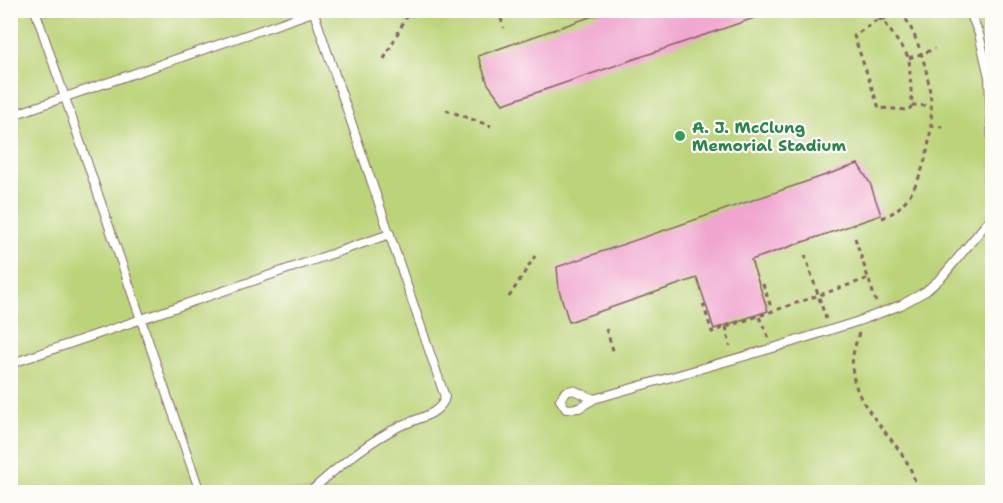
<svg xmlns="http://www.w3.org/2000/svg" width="1003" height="503" font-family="'Shantell Sans',sans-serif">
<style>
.green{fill:#bcd479;stroke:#837a52;stroke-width:1.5}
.building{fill:#f0a4cf}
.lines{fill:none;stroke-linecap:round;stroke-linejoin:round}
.lane-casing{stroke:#846461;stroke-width:10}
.path{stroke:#846461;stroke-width:3;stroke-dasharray:4.5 4.5;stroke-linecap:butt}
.lane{stroke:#fff;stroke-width:8}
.leisure-dot{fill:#2e9e5b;stroke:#fdfcf7;stroke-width:2}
.labels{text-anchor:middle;stroke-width:4.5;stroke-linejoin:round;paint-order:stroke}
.leisure-label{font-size:16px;font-weight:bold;fill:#27864d;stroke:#fdfcf7;text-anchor:start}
</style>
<rect width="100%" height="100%" fill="#fdfcf7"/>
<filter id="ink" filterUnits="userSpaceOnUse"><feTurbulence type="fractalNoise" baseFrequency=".0167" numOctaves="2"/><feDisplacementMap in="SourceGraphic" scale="12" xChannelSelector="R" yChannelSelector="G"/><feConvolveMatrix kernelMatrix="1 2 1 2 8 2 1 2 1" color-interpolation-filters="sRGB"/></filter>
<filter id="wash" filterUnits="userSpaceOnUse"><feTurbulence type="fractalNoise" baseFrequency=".008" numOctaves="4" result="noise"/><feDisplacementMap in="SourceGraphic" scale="24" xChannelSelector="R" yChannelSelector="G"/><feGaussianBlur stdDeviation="1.35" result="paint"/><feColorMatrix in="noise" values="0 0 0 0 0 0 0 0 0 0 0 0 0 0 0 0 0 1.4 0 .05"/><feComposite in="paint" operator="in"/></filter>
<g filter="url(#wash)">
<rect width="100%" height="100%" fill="#f0e3c4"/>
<!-- green -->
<polygon class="green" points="10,11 992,11 992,492 11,492"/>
<g id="blocks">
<!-- building -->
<g class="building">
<polygon points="610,10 769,10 769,13 503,104 488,84 478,56"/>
<polygon points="858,164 870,183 881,215 751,260 768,311 714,329 697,278 569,322 559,290 557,267"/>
</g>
</g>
</g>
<g filter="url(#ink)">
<use href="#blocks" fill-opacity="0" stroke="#846461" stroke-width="1.5"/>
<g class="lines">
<defs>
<g id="lane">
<polyline points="35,10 200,492"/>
<polyline points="969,10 979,34 989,77 992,145"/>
<polyline points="10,116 319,10"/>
<polyline points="10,364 390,234"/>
<polyline points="594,399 573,390 565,392 560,400 566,409 579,408 594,399 773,348 859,321 901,305 926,291 942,277 992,217"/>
<path d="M310 492C337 467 366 443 400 426 415 419 441 415 445 397L313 10"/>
</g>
</defs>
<!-- lane casing -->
<use href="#lane" class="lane-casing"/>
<!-- path -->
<g class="path">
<polyline points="346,10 347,11"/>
<polyline points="498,10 504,28"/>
<polyline points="355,12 360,10"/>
<polygon points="878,19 883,20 909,58 912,105 909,110 879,108 854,36"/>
<polyline points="883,20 895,10"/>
<polyline points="909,58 935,49"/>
<polyline points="384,59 410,10"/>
<polyline points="912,105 931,106"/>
<polyline points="446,110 491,126"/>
<polyline points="930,126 943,127"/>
<path d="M882 218C923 204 936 131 930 93 927 66 916 32 900 10"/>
<polyline points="855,238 876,302"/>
<polyline points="805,255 826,319"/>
<polyline points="763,284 772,310"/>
<polyline points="509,297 535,256"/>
<polyline points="703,304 712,332 869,278"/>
<polyline points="759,317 769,338"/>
<polyline points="726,327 730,346"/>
<polyline points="606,329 614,353"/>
<path d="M859 333C857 340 854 348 853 356 846 401 891 431 909 466 913 474 916 484 918 492"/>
</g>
<!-- lane -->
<use href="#lane" class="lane"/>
</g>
</g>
<!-- markers -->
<circle class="leisure-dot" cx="680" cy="136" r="6"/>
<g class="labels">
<!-- leisure labels -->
<g class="leisure-label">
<text x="692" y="133">A. J. McClung<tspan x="692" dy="18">Memorial Stadium</tspan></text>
</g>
</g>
<!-- margin -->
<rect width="1003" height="503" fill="none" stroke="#fdfcf7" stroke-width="36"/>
</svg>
